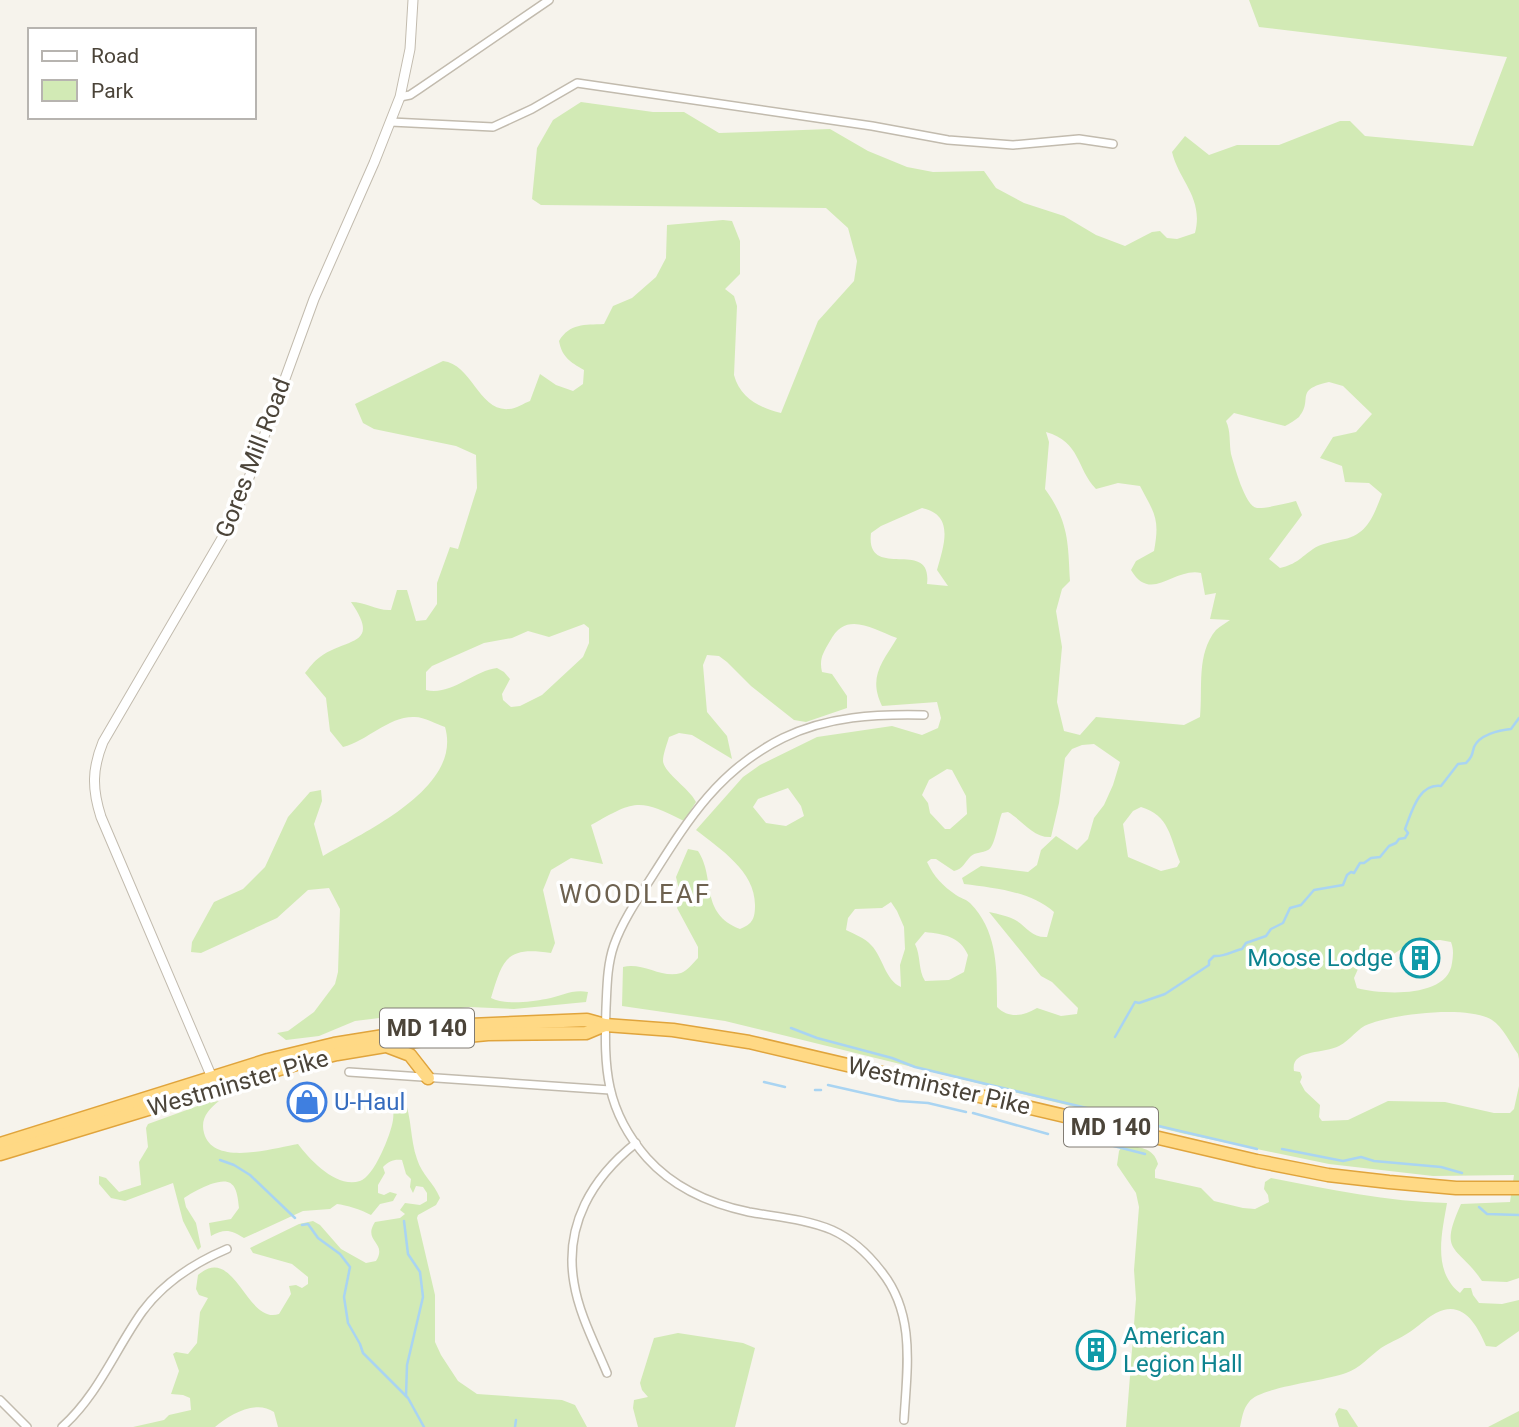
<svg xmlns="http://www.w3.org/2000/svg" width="1519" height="1427" font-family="Roboto,sans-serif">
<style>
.green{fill:#d2eab5;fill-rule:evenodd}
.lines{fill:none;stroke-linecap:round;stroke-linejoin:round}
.stream{stroke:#a9d4f2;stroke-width:2.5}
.minor-casing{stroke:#c2bbae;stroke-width:10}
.tertiary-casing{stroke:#c2bbae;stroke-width:11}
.trunk-casing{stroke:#e0a43c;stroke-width:15}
.minor{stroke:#fff;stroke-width:7}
.tertiary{stroke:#fff;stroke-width:9}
.trunk{stroke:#ffd985;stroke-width:12}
.labels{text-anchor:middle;stroke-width:7;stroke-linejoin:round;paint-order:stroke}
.shield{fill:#fff;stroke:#817c74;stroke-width:2}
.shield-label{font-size:23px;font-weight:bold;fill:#4b4439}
.street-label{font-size:24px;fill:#4b4439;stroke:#fff}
.culture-label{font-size:24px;fill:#0d838f;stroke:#fff;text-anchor:end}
.shop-label{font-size:24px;fill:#366cbe;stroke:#fff;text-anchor:start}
.neighbourhood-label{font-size:26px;letter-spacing:2px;fill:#6e6250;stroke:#fff}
</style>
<rect width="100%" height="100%" fill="#f6f3ec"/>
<!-- green -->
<g class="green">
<path d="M1249 0H1519V1059L1518 1054C1510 1043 1503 1027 1492 1020 1468 1005 1395 1014 1369 1024 1357 1028 1351 1040 1339 1046 1324 1054 1290 1049 1294 1071L1300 1072 1302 1077 1300 1082 1305 1091 1320 1105 1319 1117 1322 1121 1348 1120 1388 1101 1445 1102 1494 1113H1510L1514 1109 1519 1086V1278L1507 1282 1482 1281C1457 1244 1438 1255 1461 1204L1510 1202 1514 1175 1433 1176 1329 1164 1185 1134 725 1021 622 1006 623 967C643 962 662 979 681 973 687 971 693 963 698 958V947L677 908 681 898 676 877 688 849 698 851C716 878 699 913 740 929 753 924 755 918 755 905 755 871 720 849 696 830L743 777 760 765 817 737 892 726 922 735 938 728 941 718 937 702 882 706C868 677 882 663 897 638 872 629 846 610 830 641 823 653 819 659 822 672L832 674 847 696V708L806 722 794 720 751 686 727 662 719 656 707 655 703 665 707 712 727 736 732 759 692 735 679 733 669 737C667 744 663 754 663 761 664 773 689 788 696 802L684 821C639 798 635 800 591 825L603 864 571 858 551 870 543 890 555 943 551 953C506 946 503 959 491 998 505 1005 530 1002 546 999 562 996 572 989 588 992L586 1002 514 1009 469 1007 355 1021 319 1036 286 1040 277 1033 288 1031 314 1012 335 984 338 972 340 909 329 888 308 890 277 918 201 953 191 952 192 942 214 902 243 889 265 867 288 817 310 792 321 790 322 801 314 824 323 856C364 832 463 788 445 727 436 724 423 716 413 717 388 717 367 741 343 747L330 731 326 698 305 673C309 668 314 661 320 657 346 637 382 647 351 602 366 602 377 611 391 610L397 590H407L416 621 426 620 437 604V583L450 547 458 549 477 488 476 455 456 446 374 429 363 423 355 404 443 361C472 364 479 412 509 409 516 409 524 403 530 401L540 374 556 385 573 391 583 384 584 370C570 362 562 357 559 341 570 323 584 325 604 324L613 306 632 298 656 277 666 258 667 225 723 220 732 221 740 241V274L725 289 734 296 737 306 734 375C740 398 760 408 781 413L818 321 854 281 857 261 848 228 826 208 541 205 532 199 537 148 553 120 581 102 653 112H684L719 133 830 129 868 151 907 167 933 172 984 171 996 188 1024 203 1064 216 1096 235 1125 246 1152 232 1160 231 1167 238 1177 239 1195 233C1204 198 1179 181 1172 152L1185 136 1209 155 1237 145H1279L1340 121H1350L1365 136 1473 146 1507 57 1259 27ZM1329 382 1343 386 1372 414 1356 432 1333 437 1320 458 1342 466 1345 482 1369 483 1382 494C1373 517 1367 536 1340 540 1331 542 1320 544 1313 549 1300 558 1297 564 1280 568L1269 559 1302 515 1296 501C1288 503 1264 509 1257 508 1245 507 1234 464 1231 454 1229 442 1231 432 1226 421L1234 413 1285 426C1289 424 1295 420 1299 417 1314 399 1293 390 1329 382ZM1046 432C1081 442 1076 468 1096 489L1118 483 1140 486C1155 514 1160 519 1154 551L1136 561 1131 570C1151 604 1174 567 1201 573L1205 595 1216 593 1210 619 1230 620C1226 623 1220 626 1216 630 1196 654 1203 688 1200 717L1184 725 1096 717 1080 735 1064 731 1057 702 1062 647 1056 611 1062 589 1070 581C1068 543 1069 522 1045 489L1049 442ZM922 508C955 515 944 545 937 570L948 586 927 584C933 536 865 583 871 533L881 526ZM584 624 589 628V643L583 657 542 695 520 706 511 707 503 700 502 694 510 679 504 672 497 668C473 671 451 696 426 690V672L432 666 484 643 512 638 528 631 549 637ZM1094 744 1120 762 1113 785 1104 805 1094 818 1088 839 1077 850 1056 836 1041 850 1037 865 1028 872 981 866 962 878 964 884C994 888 1030 891 1054 912L1047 937C1033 938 1027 928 1017 921 1009 916 998 914 989 912L1041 976 1052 982 1078 1008 1077 1014 1061 1016 1037 1008C1024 1016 1009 1019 997 1007 997 970 998 931 970 903 966 899 960 898 956 895 943 886 934 877 927 862L931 859H936L954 871C963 869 965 862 971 856 976 852 982 853 988 850 995 847 998 822 1002 813L1008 812C1022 820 1033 838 1051 837L1059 803 1065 758 1072 749 1082 745ZM947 769 952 770 966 796 967 814 950 829H945L930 813 928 803 922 795 929 780ZM788 788 801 806 804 816 786 826 766 823 753 807 758 799ZM1141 807C1169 815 1170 837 1180 862L1177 867 1161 871 1128 857 1123 824 1133 811ZM891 902 897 911 904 927 905 949 900 965 901 987C885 980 883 957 871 945 865 938 854 934 846 930L848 918 855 909 882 908ZM925 932C943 934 960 936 968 955L964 972 949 980 925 981C918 970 921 956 915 944ZM1440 940 1451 942C1454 950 1453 956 1452 963 1448 998 1383 995 1357 988L1354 978 1358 969 1392 955 1412 942Z"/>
<path d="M404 1098C412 1118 410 1139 417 1159 422 1175 434 1183 440 1198L436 1205 418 1215 417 1218 435 1295V1342L441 1355 458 1381 477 1394 562 1400 575 1405 587 1427H278L274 1412C256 1399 229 1415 215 1427H133L164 1420 169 1415 191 1410 190 1398 183 1395 171 1394 179 1371 173 1354 176 1352 188 1354 197 1343 200 1312 208 1298 199 1295 196 1289 198 1275C235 1243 246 1325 279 1314L291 1294 289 1286 296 1285 302 1288 308 1284V1277L292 1264 253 1253 250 1248 299 1224 313 1221 320 1225 341 1249 366 1263 376 1261C388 1242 362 1242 375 1222L400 1218 405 1214 400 1210 405 1203 420 1205 427 1201V1193L423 1187 416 1186 413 1193 410 1187 411 1179 406 1174 402 1160C394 1159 389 1161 383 1167L385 1173 378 1185V1193L384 1195 390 1192 397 1194 393 1201 380 1204 371 1215C362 1210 346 1205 337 1204L330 1209 303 1211 244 1238C231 1230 225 1228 211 1236L209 1223 231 1219 239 1208C237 1187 234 1176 211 1184 201 1188 193 1192 184 1198L186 1207 196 1223 201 1247 198 1250 183 1221 173 1183 125 1201 111 1198 99 1184V1176L106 1178 119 1192 141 1185 139 1162 148 1147 146 1128 148 1124 206 1103 219 1101C209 1109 200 1118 204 1133 213 1167 274 1148 298 1144 310 1160 337 1189 360 1181 374 1177 391 1134 393 1120 394 1113 393 1106 392 1099Z"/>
<path d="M1123 1145C1138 1147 1154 1147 1158 1164L1155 1170V1178L1201 1188 1214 1201 1243 1208 1255 1209 1269 1202 1268 1195 1264 1189 1265 1182 1271 1178C1329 1189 1388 1202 1447 1203 1442 1233 1432 1271 1460 1293L1464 1288H1471L1473 1295 1479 1303 1502 1304 1519 1300V1331L1496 1347 1486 1346C1477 1325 1463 1299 1436 1313 1428 1317 1421 1324 1414 1329 1404 1337 1392 1341 1381 1348 1370 1356 1359 1369 1346 1373 1326 1381 1259 1387 1249 1402 1243 1409 1242 1418 1240 1427H1126L1136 1299 1134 1270 1139 1207 1136 1193 1117 1165 1119 1151Z"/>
<polygon points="678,1333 743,1343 755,1348 735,1427 638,1427 633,1408 634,1400 648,1397 642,1390 640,1383 654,1338"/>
<polygon points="1339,1408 1347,1410 1358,1427 1339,1427 1335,1414"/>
<polygon points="1519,1411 1519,1427 1488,1427"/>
</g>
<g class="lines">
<!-- stream -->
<g class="stream">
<polyline points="791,1028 817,1038 892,1058 915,1067 1095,1110"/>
<path d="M1115 1037 1135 1002 1139 1003 1165 994 1209 965V961L1214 956C1225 957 1232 951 1242 949L1246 943 1266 936 1271 929 1283 923 1290 908 1301 905 1314 890 1343 885 1347 875 1351 872 1354 873 1360 863H1364L1371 858 1380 857 1389 846 1396 843 1399 839 1405 838 1408 833 1405 829C1412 811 1419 783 1441 786L1458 764 1466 763C1472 757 1472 755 1474 747 1479 735 1499 730 1511 729L1519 718"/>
<polyline points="764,1082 785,1087"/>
<polyline points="828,1085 899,1101 928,1103 966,1112"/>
<polyline points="815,1090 821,1090"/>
<polyline points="973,1113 1048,1134"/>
<polyline points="1133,1120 1257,1149"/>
<polyline points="1106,1144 1145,1154"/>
<polyline points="1282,1149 1343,1161 1361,1157 1374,1161 1441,1167 1462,1173"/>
<polyline points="220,1160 234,1165 250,1175 295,1218"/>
<polyline points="1479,1207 1487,1214 1519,1215"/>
<polyline points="404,1221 408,1254 420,1272 423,1297 407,1365 406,1396"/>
<polyline points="302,1225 308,1224 318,1238 340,1254 350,1267 344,1297 348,1323 360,1344 363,1353 408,1398 424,1427"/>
<polyline points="515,1427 516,1420"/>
</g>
<defs>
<g id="minor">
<polyline points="400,97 410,95 419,89 549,0"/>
<polyline points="391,122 493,127 532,109 577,83 872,126 948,140 1013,145 1079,139 1113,144"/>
<polyline points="349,1072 610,1090"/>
<path d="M607 1373C595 1344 579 1314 574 1283 564 1225 592 1178 636 1143"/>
<polyline points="0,1400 27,1427"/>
<path d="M904 1420C907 1368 916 1314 881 1271 868 1254 852 1239 832 1230 806 1219 777 1217 749 1212 711 1204 673 1187 647 1158 605 1110 604 1068 606 1008 607 987 607 965 614 945 623 920 639 897 653 875 689 818 720 769 783 738 828 716 876 714 924 715"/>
<path d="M62 1427C98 1395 115 1350 142 1312 164 1282 194 1263 227 1249"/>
</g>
<path id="tertiary" d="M213 1080 101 817C92 789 92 769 103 742L235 516 314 299 374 163 400 97 410 49 413 0"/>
<g id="trunk">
<polyline points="389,1047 410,1055 428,1078"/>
<polyline points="0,1144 268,1060 334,1044 446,1026 587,1020 605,1025 673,1030 749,1042 1257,1161 1328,1175 1389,1182 1456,1188 1519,1188"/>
<polyline points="0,1154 296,1064 337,1054 415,1041 488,1034 586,1033 605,1025"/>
</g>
</defs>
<!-- minor casing -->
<use href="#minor" class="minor-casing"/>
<!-- tertiary casing -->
<use href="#tertiary" class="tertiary-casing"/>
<!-- trunk casing -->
<use href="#trunk" class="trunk-casing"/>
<!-- minor -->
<use href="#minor" class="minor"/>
<!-- tertiary -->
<use href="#tertiary" class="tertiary"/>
<!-- trunk -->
<use href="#trunk" class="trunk"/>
</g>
<!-- icons -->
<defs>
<symbol id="building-ring" viewBox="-11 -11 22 22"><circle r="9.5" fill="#fff" stroke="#0f9aa8" stroke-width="1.5"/><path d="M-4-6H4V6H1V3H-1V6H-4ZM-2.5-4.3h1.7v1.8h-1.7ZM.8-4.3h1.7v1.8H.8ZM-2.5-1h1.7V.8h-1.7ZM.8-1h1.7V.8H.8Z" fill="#0f9aa8"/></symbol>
<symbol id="shop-ring" viewBox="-11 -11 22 22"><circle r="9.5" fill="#fff" stroke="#3f7fe0" stroke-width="1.5"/><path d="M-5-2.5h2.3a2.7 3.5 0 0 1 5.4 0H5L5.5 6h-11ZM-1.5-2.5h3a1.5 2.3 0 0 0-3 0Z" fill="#3f7fe0"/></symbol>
</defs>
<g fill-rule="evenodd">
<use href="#building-ring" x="1398" y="936" width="44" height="44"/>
<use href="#shop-ring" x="285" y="1080" width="44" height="44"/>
<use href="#building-ring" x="1074" y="1328" width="44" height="44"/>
</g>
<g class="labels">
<!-- shield labels -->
<g class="shield">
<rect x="380" y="1008.5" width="94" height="39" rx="5"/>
<rect x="1064" y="1107.5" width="94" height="39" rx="5"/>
</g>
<g class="shield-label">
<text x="427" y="1036">MD 140</text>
<text x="1111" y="1135">MD 140</text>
</g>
<!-- street labels -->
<g class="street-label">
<text transform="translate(253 458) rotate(-69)" y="8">Gores Mill Road</text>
<text transform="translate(238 1083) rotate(-16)" y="8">Westminster Pike</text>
<text transform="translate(939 1086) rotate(13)" y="8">Westminster Pike</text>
</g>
<!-- culture labels -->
<g class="culture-label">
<text x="1393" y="966">Moose Lodge</text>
<text x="1123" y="1344" text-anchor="start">American<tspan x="1123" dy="28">Legion Hall</tspan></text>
</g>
<!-- shop labels -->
<g class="shop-label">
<text x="334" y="1110">U-Haul</text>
</g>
<!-- neighbourhood labels -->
<g class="neighbourhood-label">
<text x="635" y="903">WOODLEAF</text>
</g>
</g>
<!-- legend -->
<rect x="28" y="28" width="228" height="91" fill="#ffffff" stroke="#b7b4b0" stroke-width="2"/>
<rect x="42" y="51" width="35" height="10" fill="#ffffff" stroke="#b7b4b0" stroke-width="2"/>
<text x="91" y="63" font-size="21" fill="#4b4439">Road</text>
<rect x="42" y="80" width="35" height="21" fill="#d2eab5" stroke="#b7b4b0" stroke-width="2"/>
<text x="91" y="98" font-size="21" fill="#4b4439">Park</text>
</svg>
